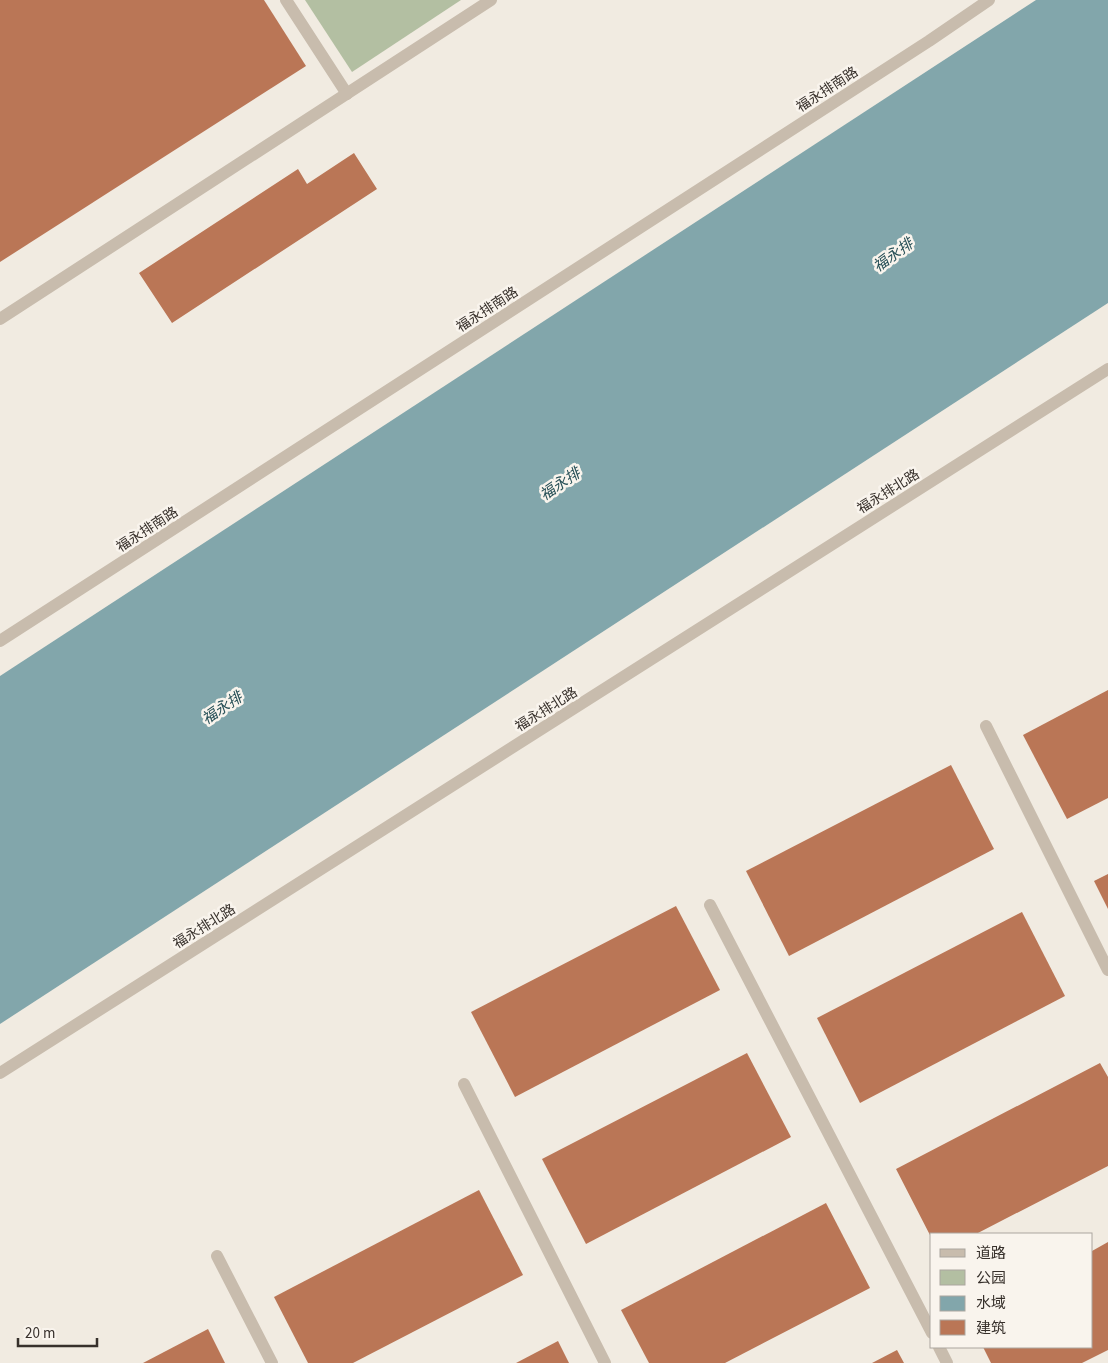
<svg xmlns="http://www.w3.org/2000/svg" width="1108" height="1363" font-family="'Source Sans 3','Noto Sans SC',sans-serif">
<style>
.green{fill:#b3bfa2}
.water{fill:#82a6ab}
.building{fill:#ba7656}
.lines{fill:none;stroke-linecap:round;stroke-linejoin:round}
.service{stroke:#c8bcad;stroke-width:12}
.minor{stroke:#c8bcad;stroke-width:12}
.tertiary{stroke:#c8bcad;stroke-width:12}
.labels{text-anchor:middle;stroke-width:5;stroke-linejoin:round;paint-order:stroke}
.street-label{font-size:14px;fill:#37302b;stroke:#f9f4ed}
.water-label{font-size:15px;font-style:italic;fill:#254e55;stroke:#f9f4ed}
</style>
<rect width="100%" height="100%" fill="#f1ebe1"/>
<!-- green -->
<polygon class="green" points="305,0 461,0 352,72"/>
<!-- water -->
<polygon class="water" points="1036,0 1108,0 1108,303 0,1024 0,676"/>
<!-- building -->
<g class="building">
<polygon points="0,0 264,0 306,66 0,262"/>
<polygon points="354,153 377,189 172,323 139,273 298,169 307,184"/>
<polygon points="1108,690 1108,798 1067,819 1023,735"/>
<polygon points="951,765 994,849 789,956 746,871"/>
<polygon points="1108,874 1108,909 1094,881"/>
<polygon points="676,906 720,990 515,1097 471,1012"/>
<polygon points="1022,912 1065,996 860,1103 817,1018"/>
<polygon points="747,1053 791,1137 586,1244 542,1159"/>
<polygon points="1100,1063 1108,1077 1108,1166 976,1234 932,1234 932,1239 896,1169"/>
<polygon points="479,1190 523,1275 353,1363 308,1363 274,1297"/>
<polygon points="826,1203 870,1288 725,1363 649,1363 621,1310"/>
<polygon points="1108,1242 1108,1350 1082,1363 991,1363 983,1347 1092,1347 1092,1251"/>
<polygon points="208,1329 225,1363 143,1363"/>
<polygon points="558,1341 569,1363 516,1363"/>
<polygon points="897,1350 904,1363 872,1363"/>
</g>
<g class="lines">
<!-- service -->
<g class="service">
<polyline points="286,0 347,94"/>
<polyline points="0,319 491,0"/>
</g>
<!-- minor -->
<g class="minor">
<polyline points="986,726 1108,970"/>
<polyline points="710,905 932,1333"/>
<polyline points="0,1073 1108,369"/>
<polyline points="464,1084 605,1363"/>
<polyline points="217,1256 272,1363"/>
<polyline points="939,1347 947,1363"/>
</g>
<!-- tertiary -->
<polyline class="tertiary" points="0,641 929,41 989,0"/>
</g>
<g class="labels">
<!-- street labels -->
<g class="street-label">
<text transform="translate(827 89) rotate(-33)" y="5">福永排南路</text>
<text transform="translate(487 309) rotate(-33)" y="5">福永排南路</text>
<text transform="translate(888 491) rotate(-32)" y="5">福永排北路</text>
<text transform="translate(147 529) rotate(-33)" y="5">福永排南路</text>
<text transform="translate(546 709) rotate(-32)" y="5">福永排北路</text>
<text transform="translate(204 926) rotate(-32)" y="5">福永排北路</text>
</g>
<!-- water labels -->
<g class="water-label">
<text transform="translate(893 255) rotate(-36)" y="5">福永排</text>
<text transform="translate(560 484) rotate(-34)" y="5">福永排</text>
<text transform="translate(222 708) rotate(-34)" y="5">福永排</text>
</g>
</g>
<!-- legend -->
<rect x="930" y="1233" width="162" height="115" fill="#f9f4ed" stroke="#aba69f"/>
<rect x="940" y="1249" width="25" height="8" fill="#c8bcad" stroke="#aba69f"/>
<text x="976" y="1258" font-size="15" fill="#37302b">道路</text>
<rect x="940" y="1270" width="25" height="15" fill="#b3bfa2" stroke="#aba69f"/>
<text x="976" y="1283" font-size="15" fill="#37302b">公园</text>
<rect x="940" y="1296" width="25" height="15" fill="#82a6ab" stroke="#aba69f"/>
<text x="976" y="1308" font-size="15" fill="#37302b">水域</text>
<rect x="940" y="1320" width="25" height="15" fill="#ba7656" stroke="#aba69f"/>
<text x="976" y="1333" font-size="15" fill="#37302b">建筑</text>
<!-- scale -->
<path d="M18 1338v8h79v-8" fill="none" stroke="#37302b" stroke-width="2.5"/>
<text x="25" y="1338" font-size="15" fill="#37302b" stroke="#f9f4ed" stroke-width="4" paint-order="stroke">20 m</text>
</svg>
